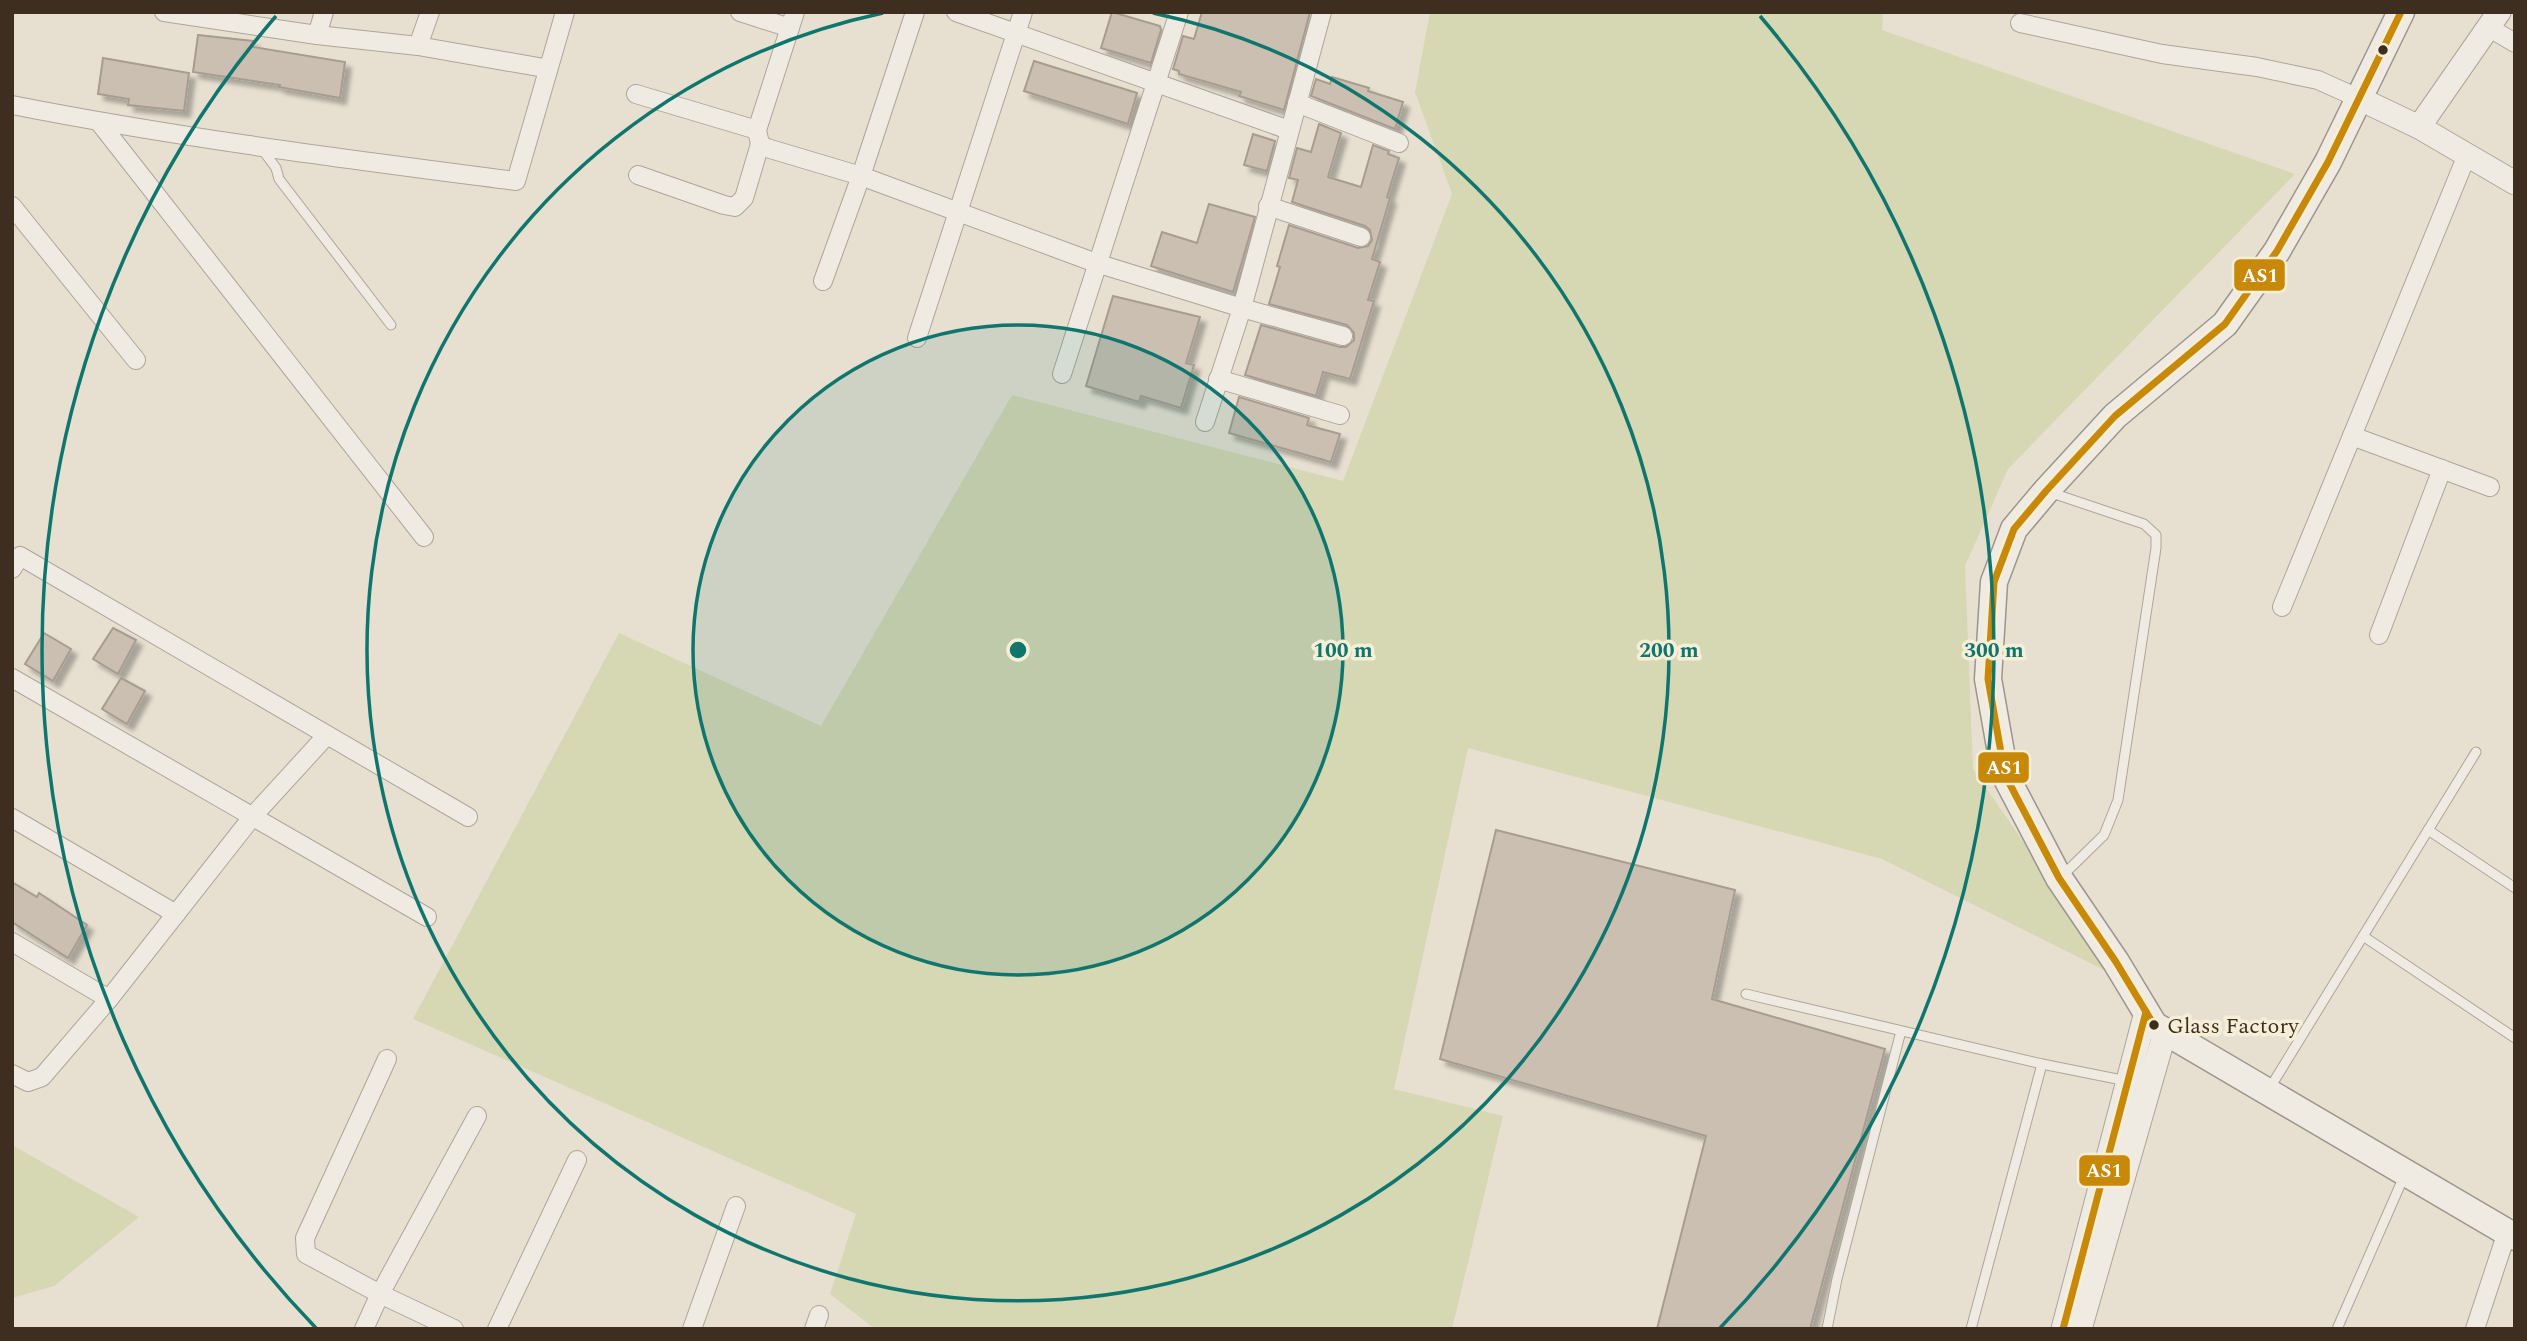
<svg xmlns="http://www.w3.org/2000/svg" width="2527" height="1341" font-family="Spectral,serif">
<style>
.green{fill:#d6d7b3}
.building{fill:#cbbfb2;stroke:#a89c90;stroke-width:2;filter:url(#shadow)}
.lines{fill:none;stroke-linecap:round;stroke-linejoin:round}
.service-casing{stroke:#ada599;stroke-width:11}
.minor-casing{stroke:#ada599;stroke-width:20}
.tertiary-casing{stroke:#ada599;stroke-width:25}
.secondary-casing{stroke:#9c958a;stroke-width:29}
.service{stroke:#efebe3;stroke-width:9}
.minor{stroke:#efebe3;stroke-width:18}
.tertiary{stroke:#efebe3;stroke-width:23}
.secondary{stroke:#efebe3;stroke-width:26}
.bus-1-casing{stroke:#f7eed8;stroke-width:12}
.bus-1{stroke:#c88808;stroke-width:7}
.ring{fill:none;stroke:#0f766e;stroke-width:3.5}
.bus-dot{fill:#3d2e20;stroke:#f7eed8;stroke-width:2.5}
.labels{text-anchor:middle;stroke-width:7;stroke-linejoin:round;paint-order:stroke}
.bus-label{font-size:22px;fill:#3d2e20;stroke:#f7eed8;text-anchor:start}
.centre{fill:#0f766e;stroke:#f7eed8;stroke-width:3.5}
.ring-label{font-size:21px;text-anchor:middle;font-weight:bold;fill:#0f766e;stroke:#f7eed8;stroke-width:7;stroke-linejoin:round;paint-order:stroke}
.line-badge{stroke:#f7eed8;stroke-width:2.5}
.badge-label{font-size:19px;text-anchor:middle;font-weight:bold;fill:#fff}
</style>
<defs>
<filter id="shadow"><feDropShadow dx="6" dy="6" stdDeviation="2" flood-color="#0004"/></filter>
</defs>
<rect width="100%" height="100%" fill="#e7e0d1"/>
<!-- green -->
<g class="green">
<polygon points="1430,12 1883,12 1882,30 2295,174 2008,469 1965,566 1973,769 2116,976 1882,859 1468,748 1394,1089 1503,1116 1452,1329 875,1329 830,1294 856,1214 413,1019 619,633 821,726 1012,395 1343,481 1452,194 1415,92"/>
<polygon points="12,1145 139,1217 54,1286 12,1298"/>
</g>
<!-- building -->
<g class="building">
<polygon points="1112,12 1160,26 1161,30 1151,63 1101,48"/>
<polygon points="1202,12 1310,12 1284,110 1239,96 1241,92 1179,74 1179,71 1173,69 1183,36 1194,39"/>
<polygon points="198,35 253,41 253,47 345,62 340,98 279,87 280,85 193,72"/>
<polygon points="103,58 189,73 184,111 128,105 129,99 98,94"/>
<polygon points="1034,61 1137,93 1128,124 1024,91"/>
<polygon points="1332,77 1369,88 1368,91 1403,102 1395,129 1311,96 1316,79 1330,84"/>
<polygon points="1319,124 1341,133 1328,177 1361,187 1373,145 1389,151 1388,154 1399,158 1387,197 1390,198 1372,259 1380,262 1368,300 1374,301 1350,379 1323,372 1316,396 1245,375 1261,325 1340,347 1346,347 1354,340 1354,333 1347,325 1269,304 1280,267 1277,266 1289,225 1358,248 1368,246 1372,240 1370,230 1365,226 1292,202 1298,180 1289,178 1297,148 1311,152"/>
<polygon points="1253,134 1275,141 1267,171 1244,165"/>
<polygon points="1209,204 1255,217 1233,292 1151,266 1162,232 1197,243"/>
<polygon points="1113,296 1200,317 1186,363 1194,365 1181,408 1141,396 1139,402 1086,386"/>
<polygon points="1239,397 1309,418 1307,425 1340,434 1331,462 1229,433"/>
<polygon points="113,628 136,640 118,674 93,659"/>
<polygon points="44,633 71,649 53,681 25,664"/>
<polygon points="121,678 145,691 127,724 102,709"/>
<polygon points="1496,830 1735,890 1712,999 1885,1049 1810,1329 1657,1329 1706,1136 1440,1059"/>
<polygon points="12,882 37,897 39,893 87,925 68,958 12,922"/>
</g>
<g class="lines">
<defs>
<g id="service">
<polyline points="262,149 276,168 279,179 391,325"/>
<polyline points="2049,492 2144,524 2156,535 2156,548 2118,800 2104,835 2061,877"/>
<polyline points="2428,830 2515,888"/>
<polyline points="2363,936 2515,1038"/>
<polyline points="1746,994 2042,1064 2127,1081"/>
<polyline points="2268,1091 2476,752"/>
<polyline points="1827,1329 1837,1279 1901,1031"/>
<polyline points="1971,1329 2042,1064"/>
<polyline points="2337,1329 2405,1174"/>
</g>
<g id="minor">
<polyline points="164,12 317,35 418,46 544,68 547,67"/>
<polyline points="740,12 790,28"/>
<polyline points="795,12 757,130 760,144 767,148 861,176 1096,263 1242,308 1343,336"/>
<polyline points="956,12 1289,130"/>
<polyline points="2020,23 2162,54 2257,67 2318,80 2358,98"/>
<polyline points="2488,27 2515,43"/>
<polyline points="317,35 324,12"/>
<polyline points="418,46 430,12"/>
<polyline points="636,94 757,130"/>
<polyline points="1297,103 1399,143"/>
<path d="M12 105C179 138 347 159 516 181L565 12"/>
<polyline points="99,122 424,537"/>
<polyline points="638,175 724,205 735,207 744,198 760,144"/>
<polyline points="12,206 136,360"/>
<polyline points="1268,206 1361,237"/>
<polyline points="823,281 861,176 915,12"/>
<polyline points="917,338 1023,12"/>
<polyline points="1062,374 1179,12"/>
<polyline points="1218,379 1340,415"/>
<polyline points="1205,422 1242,308 1322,12"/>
<polyline points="2352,436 2490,487"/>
<polyline points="12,569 20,556 468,817"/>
<polyline points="2282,607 2467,155"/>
<polyline points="2379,635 2442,469"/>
<polyline points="12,678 427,917"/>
<polyline points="12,818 176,914"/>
<polyline points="12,942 109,999 253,816 327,735"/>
<polyline points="387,1059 305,1238 306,1254 380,1294 454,1329"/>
<polyline points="12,1074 28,1082 42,1077 109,999"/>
<polyline points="364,1329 380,1294 477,1116"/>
<polyline points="497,1329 577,1160"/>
<polyline points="692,1329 736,1206"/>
<polyline points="814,1329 819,1315"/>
<polyline points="2475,1329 2507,1232"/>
</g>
<g id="tertiary">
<polyline points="2358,98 2419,127 2515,183"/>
<polyline points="2419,127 2499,12"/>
<polyline points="2063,1329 2146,1012"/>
<polyline points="2080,1329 2165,1032"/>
</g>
<polyline id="secondary" points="2401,12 2328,162 2277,251 2225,324 2115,416 2046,491 2014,529 1994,582 1988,679 2005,775 2059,878 2116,962 2154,1025 2515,1237"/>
</defs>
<!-- service casing -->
<use href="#service" class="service-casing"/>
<!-- minor casing -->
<use href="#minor" class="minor-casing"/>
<!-- tertiary casing -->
<use href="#tertiary" class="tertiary-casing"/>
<!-- secondary casing -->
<use href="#secondary" class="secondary-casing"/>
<!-- service -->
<use href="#service" class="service"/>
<!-- minor -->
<use href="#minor" class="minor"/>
<!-- tertiary -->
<use href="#tertiary" class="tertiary"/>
<!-- secondary -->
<use href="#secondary" class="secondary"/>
<defs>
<g id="bus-1">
<polyline points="2154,1025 2116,962 2059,878 2005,775 1988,679 1994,582 2014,529 2046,491 2115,416 2225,324 2277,251 2328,162 2401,12"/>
<polyline points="2063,1329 2146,1012"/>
</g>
</defs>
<!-- bus-1 casing -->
<use href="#bus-1" class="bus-1-casing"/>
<!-- bus-1 -->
<use href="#bus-1" class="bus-1"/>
</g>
<!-- distance rings -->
<circle cx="1018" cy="650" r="325" fill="#0f766e" fill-opacity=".12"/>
<g class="ring">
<circle cx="1018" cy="650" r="325"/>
<path d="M1153 13A651 651 0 1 1 883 13"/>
<path d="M316 1328A976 976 0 0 1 276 16M1760 16A976 976 0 0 1 1720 1328"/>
</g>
<!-- markers -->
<g class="bus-dot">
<circle cx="2383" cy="50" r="6"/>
<circle cx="2154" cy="1025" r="6"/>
</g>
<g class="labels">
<!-- bus labels -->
<g class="bus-label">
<text x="2167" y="1033">Glass Factory</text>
</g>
</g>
<circle cx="1018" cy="650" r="10" class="centre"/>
<g class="ring-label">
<text x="1343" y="657">100 m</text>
<text x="1669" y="657">200 m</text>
<text x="1994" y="657">300 m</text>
</g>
<g class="line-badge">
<rect x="2233" y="258" width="53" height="34" rx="7" fill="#c88808"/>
<rect x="1977" y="751" width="53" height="33" rx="7" fill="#c88808"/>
<rect x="2078" y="1154" width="53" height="33" rx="7" fill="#c88808"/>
</g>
<g class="badge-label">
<text x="2260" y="282">AS1</text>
<text x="2004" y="774">AS1</text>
<text x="2104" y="1177">AS1</text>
</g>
<!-- border -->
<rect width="2527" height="1341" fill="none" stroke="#3d2e20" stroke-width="28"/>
</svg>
